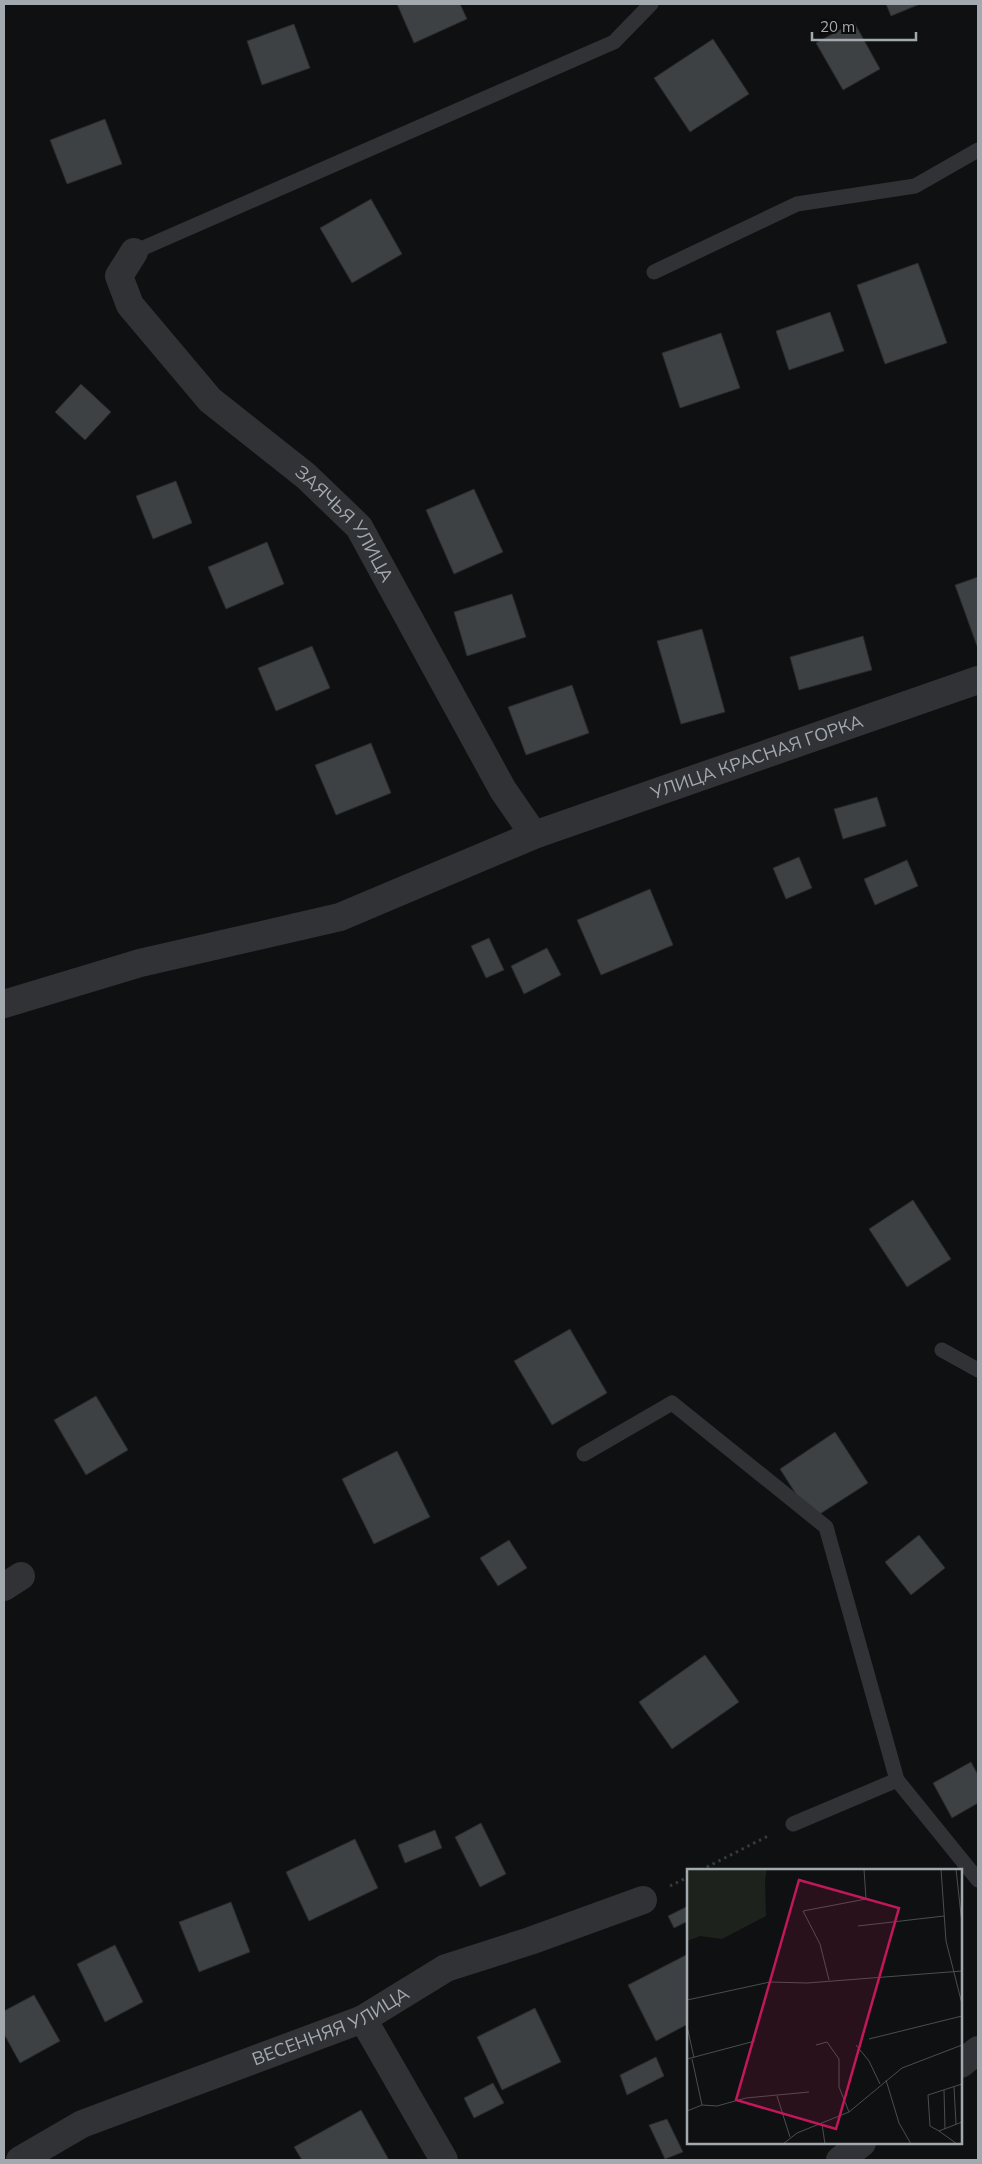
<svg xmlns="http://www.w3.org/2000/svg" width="982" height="2164" font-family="Mulish,sans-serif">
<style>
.building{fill:#3e4144;stroke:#2a2a2c}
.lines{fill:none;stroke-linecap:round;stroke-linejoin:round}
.path{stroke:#373a3c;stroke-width:3;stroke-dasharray:2.5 4;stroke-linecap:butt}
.lane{stroke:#313235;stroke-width:15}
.street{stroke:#313235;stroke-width:28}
.labels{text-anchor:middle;stroke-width:4.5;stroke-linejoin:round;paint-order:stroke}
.street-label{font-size:18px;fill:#a2aab0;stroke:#0a0b0b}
.inset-road{fill:none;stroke:#4a4e51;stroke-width:1}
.view{fill:#c2185b;fill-opacity:0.15;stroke:#c2185b;stroke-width:2.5}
.inset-edge{fill:none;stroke:#a2aab0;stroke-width:2.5}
</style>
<rect width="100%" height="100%" fill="#0f1011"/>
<!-- building -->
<g class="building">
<polygon points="397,4 460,4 467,19 414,43"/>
<polygon points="886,4 920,4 891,16"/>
<polygon points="854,22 880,69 843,90 816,43"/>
<polygon points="294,24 310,68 262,85 247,41"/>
<polygon points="713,39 749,94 690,132 654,78"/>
<polygon points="105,119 122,164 67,184 50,140"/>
<polygon points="371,199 402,254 352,283 320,228"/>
<polygon points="918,263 947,343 885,364 857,285"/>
<polygon points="830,312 844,351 789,370 776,331"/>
<polygon points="721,333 740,388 680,408 662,353"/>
<polygon points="81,384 111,412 85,440 55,412"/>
<polygon points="176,481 192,523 153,539 136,496"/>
<polygon points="474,489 503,552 454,574 426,510"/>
<polygon points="267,542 284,584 226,609 208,567"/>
<polygon points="978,577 978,645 977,646 955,585"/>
<polygon points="512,594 526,637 467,656 454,612"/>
<polygon points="702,629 725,712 681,724 657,641"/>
<polygon points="863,636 872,670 799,690 790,657"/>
<polygon points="312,646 330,688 276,711 258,668"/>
<polygon points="572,685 589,733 526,755 508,707"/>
<polygon points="371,743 391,793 336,815 315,765"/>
<polygon points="877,797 886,826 843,839 834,809"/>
<polygon points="799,857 812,888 786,899 773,868"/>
<polygon points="907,860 918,886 875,905 864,879"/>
<polygon points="650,889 673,945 601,975 577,920"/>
<polygon points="489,938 504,970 486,978 471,946"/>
<polygon points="547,948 561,975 524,994 511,966"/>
<polygon points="913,1200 951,1259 907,1287 869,1229"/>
<polygon points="570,1329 607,1393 552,1425 514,1361"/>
<polygon points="96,1396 128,1450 86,1475 54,1420"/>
<polygon points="835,1432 868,1483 812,1519 780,1469"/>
<polygon points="397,1451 430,1517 374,1544 342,1479"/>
<polygon points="919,1535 945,1568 911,1595 885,1562"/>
<polygon points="509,1540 527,1568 498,1586 480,1558"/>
<polygon points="705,1655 739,1702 672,1749 639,1702"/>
<polygon points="971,1762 978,1775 978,1803 952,1818 933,1783"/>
<polygon points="481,1823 506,1874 480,1887 455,1837"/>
<polygon points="435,1830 442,1848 405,1863 398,1845"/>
<polygon points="355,1839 378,1888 309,1921 286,1872"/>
<polygon points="231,1902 250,1952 199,1972 179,1922"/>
<polygon points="688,1906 688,1921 674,1928 668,1916"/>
<polygon points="115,1945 143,2002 105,2022 77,1964"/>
<polygon points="688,1954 688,2024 656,2041 628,1985"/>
<polygon points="34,1995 60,2041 20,2063 4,2034 4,2011"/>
<polygon points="535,2008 561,2062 502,2090 477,2037"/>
<polygon points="656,2057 664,2076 627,2095 620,2075"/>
<polygon points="493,2083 504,2103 474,2118 464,2098"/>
<polygon points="361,2110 389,2160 302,2160 294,2147"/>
<polygon points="667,2119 683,2152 665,2159 649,2125"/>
</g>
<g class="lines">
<!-- path -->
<g class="path">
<polyline points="701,1870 770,1835"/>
<polyline points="670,1886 688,1877"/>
</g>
<!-- lane -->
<g class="lane">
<polyline points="134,252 614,42 651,4"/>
<polyline points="654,272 797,204 915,186 978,150"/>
<polyline points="942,1350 978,1370"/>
<polyline points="584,1454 672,1403 826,1527 897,1780 978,1880"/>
<polyline points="793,1824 897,1780"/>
</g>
<!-- street -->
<g class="street">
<path id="s1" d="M134 252 119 276 130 305 210 400 306 476 359 527 503 790 534 835"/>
<path id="s2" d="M4 1004 140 963 340 917 534 835 978 680"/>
<polyline points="4,1587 21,1576"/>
<polyline points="363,2019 444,2160"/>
<polyline points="961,2064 978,2050"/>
<path id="s3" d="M20 2160 82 2124 363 2019 446 1968 530 1941 643 1900"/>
<polyline points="840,2160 862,2143"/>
</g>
</g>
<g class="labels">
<!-- street labels -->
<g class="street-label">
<text dy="6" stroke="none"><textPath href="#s1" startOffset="368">ЗАЯЧЬЯ УЛИЦА</textPath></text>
<text dy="6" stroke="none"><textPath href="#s2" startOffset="794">УЛИЦА КРАСНАЯ ГОРКА</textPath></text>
<text dy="6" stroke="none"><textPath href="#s3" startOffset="339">ВЕСЕННЯЯ УЛИЦА</textPath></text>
</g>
</g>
<!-- overview -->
<g transform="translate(687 1869)">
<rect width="275" height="275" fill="#0f1011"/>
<path d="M0 0H80L78 11 79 47 35 70 13 67 0 72Z" fill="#1d231c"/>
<path class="inset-road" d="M254 0 259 72 275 135M269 0 275 55M171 57 257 47M142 111 133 75 116 42 179 30 177 0M0 131 83 113 120 114 275 102M0 157 7 189M182 170 275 147M129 176 140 173 152 190V218L162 243M169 176 182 192 193 215M0 190 68 172M5 190 15 236M199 211 212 254 224 275M275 215 241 226 243 257 252 262 275 253M267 218 269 255M257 221 258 260M90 227 103 268M0 242 15 236 30 237 59 229 122 223M135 255 138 275M252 262 270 275M96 275 110 264 162 243 215 199 275 176"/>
<path class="view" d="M112 11 212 39 149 260 49 231Z"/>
<rect width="275" height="275" class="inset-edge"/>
</g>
<!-- border -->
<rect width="982" height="2164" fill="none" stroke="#a2aab0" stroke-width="10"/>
<!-- scale -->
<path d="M812 32v8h104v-8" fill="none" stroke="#a2aab0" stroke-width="2.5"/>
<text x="820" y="32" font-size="15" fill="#a2aab0" stroke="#0a0b0b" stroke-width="4" paint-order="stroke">20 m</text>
</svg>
